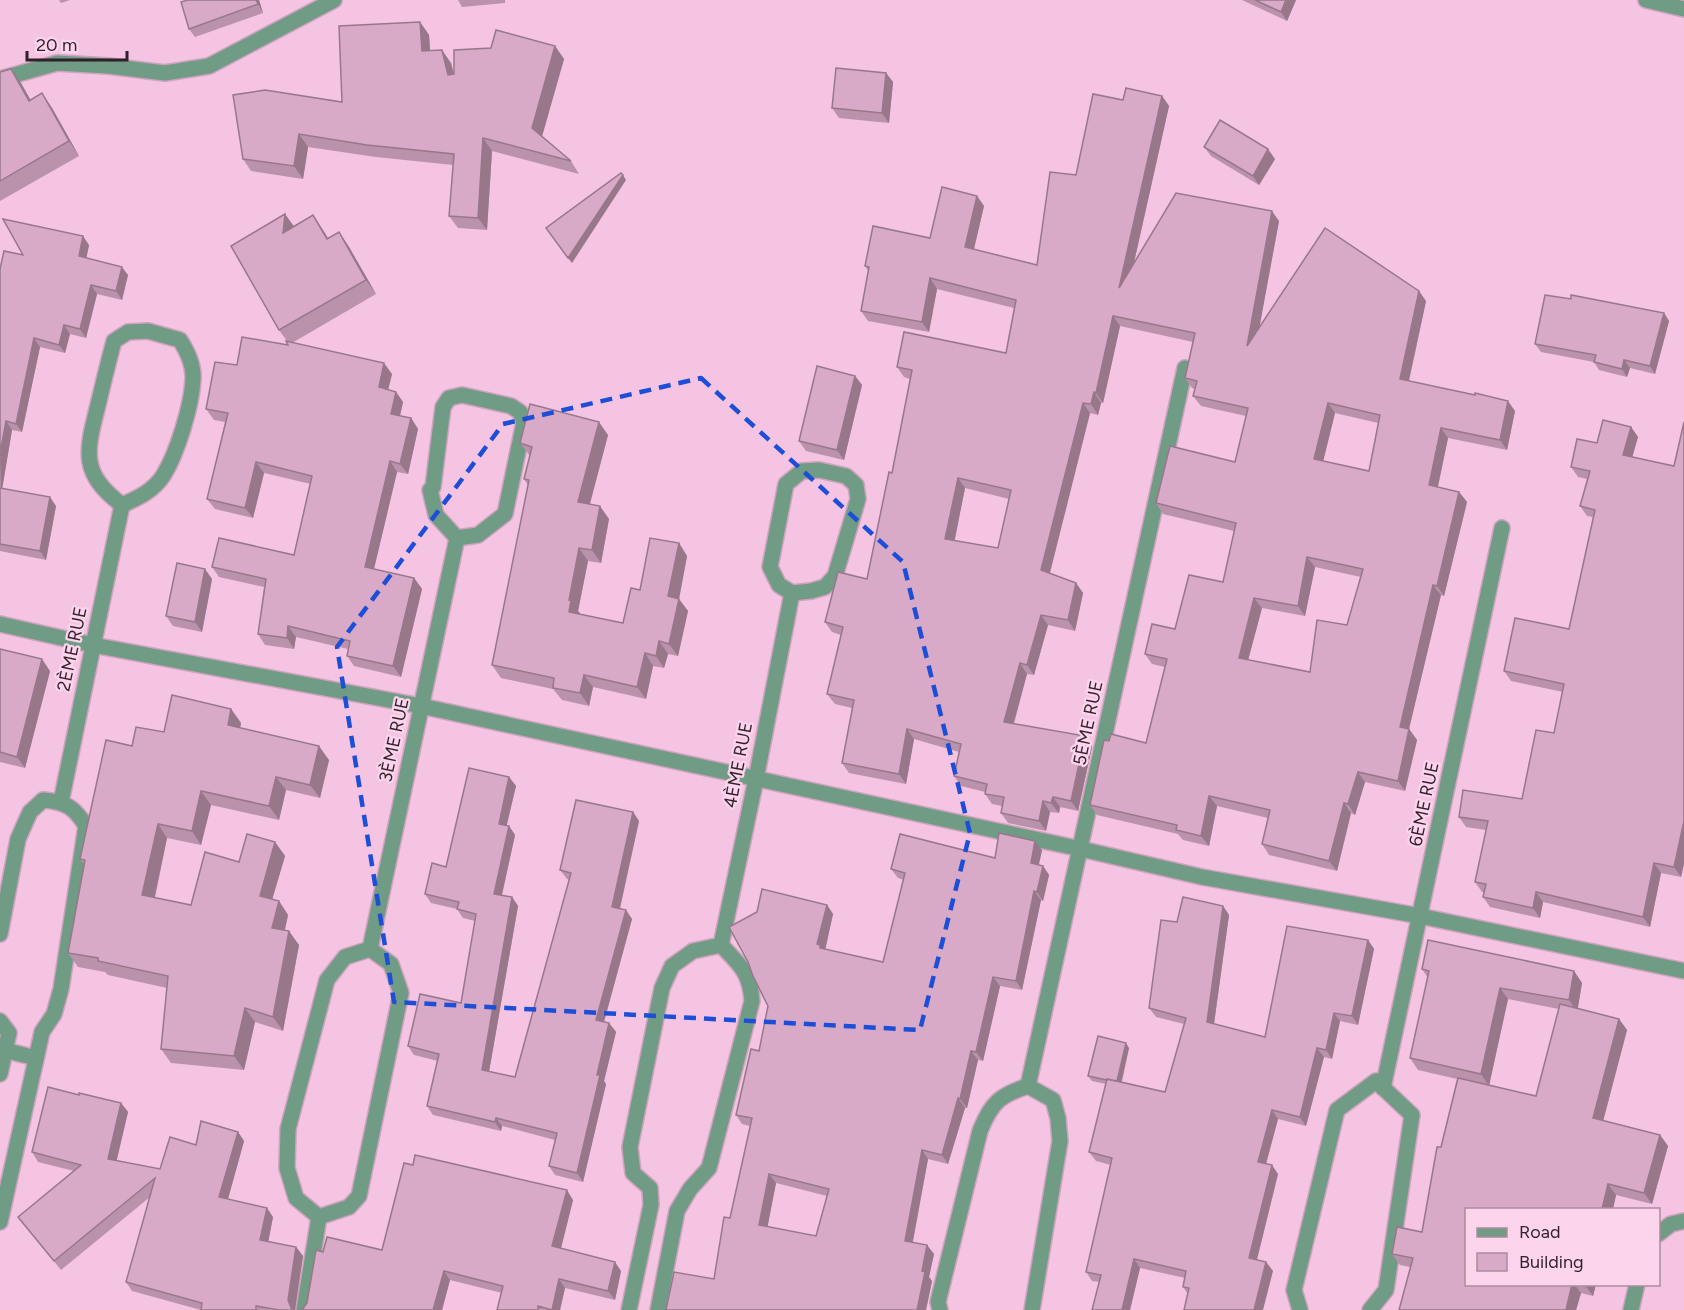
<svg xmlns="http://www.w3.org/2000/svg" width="1684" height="1310" font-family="Figtree,sans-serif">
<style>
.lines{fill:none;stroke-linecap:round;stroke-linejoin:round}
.minor-casing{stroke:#cda3bd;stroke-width:18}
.minor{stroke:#709c85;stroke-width:15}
.wall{fill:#bb92ab;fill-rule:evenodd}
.shaded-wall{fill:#98778b}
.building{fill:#d9aac7;stroke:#98778b;stroke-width:1.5;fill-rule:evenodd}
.marked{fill:none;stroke:#1d4ed8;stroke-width:4.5;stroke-dasharray:12 8;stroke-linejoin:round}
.labels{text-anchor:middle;stroke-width:4.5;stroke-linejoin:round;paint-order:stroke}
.street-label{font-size:18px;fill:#311f2b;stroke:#fcd4ec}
</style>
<rect width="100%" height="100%" fill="#f4c4e2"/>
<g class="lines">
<defs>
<g id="minor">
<polyline points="1646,0 1684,9"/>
<polyline points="0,79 57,63 108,66 165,73 209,66 334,0"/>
<path d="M148 331 180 340C187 351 194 365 193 379 192 405 177 454 163 476 153 491 138 498 122 505 80 473 86 452 98 405 103 384 108 363 114 341L128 332Z"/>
<polygon points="462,395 511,406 520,412 524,422 505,514 478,535 457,538 436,515 430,490 433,487 443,407 449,398"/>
<polygon points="819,470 846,476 856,485 858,499 835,576 825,587 811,591 792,593 779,585 770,567 786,484 802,471"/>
<polyline points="0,624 93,645 421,706 1081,849 1202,877 1420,916 1684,971"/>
<polyline points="61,802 122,505"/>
<path d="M0 934 18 839 30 812 43 800C66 802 74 807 86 826L61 989 54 1014 42 1032 0 1222"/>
<polyline points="721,945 756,779 792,593"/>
<polygon points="370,949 391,964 401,993 359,1196 349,1207 319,1217 296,1198 287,1168 288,1129 327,980 345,957"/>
<polyline points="370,949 457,538"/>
<polyline points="0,1021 9,1033 0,1074"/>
<polyline points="4,1050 36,1058"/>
<polyline points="1028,1086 1185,368"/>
<polyline points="1383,1088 1502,528"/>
<polyline points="1658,1234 1671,1224 1684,1221"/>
<polyline points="304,1310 319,1217"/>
<polyline points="629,1310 651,1205 650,1188 633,1173 630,1147 662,988 672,966 693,951 721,945"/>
<path d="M658 1310 677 1211 690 1189 709 1168 752 1001C750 972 740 965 721 945"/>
<path d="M940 1310 938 1302 980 1131C991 1103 1000 1095 1028 1086L1053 1100 1058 1118 1060 1141 1032 1310"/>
<polyline points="1300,1310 1294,1290 1337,1110 1376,1081 1412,1115 1386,1290 1370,1310"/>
<polyline points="1631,1310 1637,1284"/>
</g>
</defs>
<!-- minor casing -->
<use href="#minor" class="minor-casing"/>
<!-- minor -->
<use href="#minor" class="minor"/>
</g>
<!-- wall -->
<g class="wall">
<polygon points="59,0 70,0 61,3"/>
<polygon points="259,0 263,13 195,37 189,29"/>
<polygon points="458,0 505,0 505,3 462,7"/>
<polygon points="1242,0 1296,0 1287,21"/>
<polygon points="420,22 429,35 430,51 451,63 454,74 555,46 564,59 542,136 571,161 579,174 492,151 487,230 458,228 449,216 453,165 376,157 308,147 303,179 251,171 243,159 342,102"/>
<polygon points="0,72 21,83 30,100 42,93 52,108 79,156 0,201"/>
<polygon points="886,73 893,82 889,123 839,118 832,108"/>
<path d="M1162 96 1169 106 1134 263 1279 221 1259 327 1426 301 1409 381 1515 411 1507 450 1448 438 1438 487 1459 492 1467 502 1444 596 1441 595 1409 729 1417 740 1405 791 1365 782 1355 815 1351 813 1337 871 1269 855 1262 844 1268 818 1217 806 1209 846 1183 840 1178 834 1097 815 1090 805 1109 741 1146 743 1165 667 1152 664 1145 654 1175 629 1223 582 1234 531 1163 514 1156 503 1235 462 1246 416 1201 406 1193 396 1195 389 1192 388 1185 378 1193 342 1120 326 1103 403H1101L1098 415 1090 413 1050 573 1076 583 1083 593 1075 631 1048 625 1034 675 1027 674 1014 724 1092 747 1078 811 1060 807 1059 813 1050 812 1046 831 1008 823 1001 813 1002 806 992 804 985 794V792L961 786 954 776 959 752 914 739 906 784 849 773 842 763 852 708 835 704 827 694 841 635 832 632 825 622 867 579 892 473 910 379 904 377 897 367 1006 353 1014 308 937 289 929 332 868 321 861 311 868 271 865 266 930 238 977 196 984 206 974 249 1037 265 1076 175 1123 100ZM1335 413 1378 423 1369 471 1323 461ZM965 488 1009 499 998 548 954 540ZM1315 567 1361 577 1347 625 1310 672 1248 660 1262 608 1305 616Z"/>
<polygon points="1204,147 1275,159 1259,185 1211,156"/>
<polygon points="294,226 323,230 328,238 339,232 349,247 376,294 292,343 392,374 388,390 396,392 403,402 400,416 411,418 418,429 408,474 397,472 374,569 414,578 422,589 401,677 354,666 347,656 348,649 296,637 294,649 265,645 258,634 264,587 219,577 212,567 294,555 311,484 264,473 253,518 215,509 207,499 225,422 214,420 206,409 237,365 288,345 287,341 279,330"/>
<polygon points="89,245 86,258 128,275 122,300 97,294 86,338 70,334 65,353 40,347 22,432 12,430 2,488 56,506 46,560 0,551 0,269 23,255"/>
<polygon points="1571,299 1664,313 1669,321 1655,374 1630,368 1627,377 1599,370 1594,362 1541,352 1535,344"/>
<polygon points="855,376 862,385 844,460 806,451 799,441"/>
<polygon points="1684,422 1684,864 1681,877 1661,873 1650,927 1543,902 1540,918 1490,907 1483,897 1484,892 1482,892 1475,882 1486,830 1466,827 1459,817 1522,799 1554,733 1563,692 1511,681 1504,671 1569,629 1593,517 1587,516 1580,506 1587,479 1578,477 1571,467 1597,443 1631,427 1638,437 1632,457 1674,466"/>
<polygon points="608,435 590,504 609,519 601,563 588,561 578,611 580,614 623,623 640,590 679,543 687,556 679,599 688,611 678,656 668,654 664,668 653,666 646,699 593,687 589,706 562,700 553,689 501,678 492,665 528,485 524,479 530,456 520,443"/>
<polygon points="212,579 202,632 173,626 166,616"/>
<polygon points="0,649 50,671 25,768 0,762"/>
<polygon points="231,709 241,723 240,728 329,760 320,798 286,790 279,820 211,805 201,845 167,838 155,898 191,905 239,862 275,842 285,856 272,900 279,901 288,915 285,930 299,945 283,1031 255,1022 244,1070 171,1063 161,1049 167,988 108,975 105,972 78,967 68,953 84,864 80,859 132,746"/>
<polygon points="509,777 516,786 506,825 509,826 515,835 502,895 512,897 518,906 489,1071 515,1077 569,880 567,879 560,870 633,812 639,821 620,909 632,919 604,1022 609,1023 616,1032 604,1081 606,1084 583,1182 555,1175 549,1166 555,1140 502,1126 501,1131 433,1115 427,1106 438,1061 414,1055 408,1046 461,1003 475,921 463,918 457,909 431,903 425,894 446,867"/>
<path d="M1042 850 1039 865 1043 866 1049 875 1043 901 1041 900 1022 990 1000 986 983 1061 978 1060 967 1108H965L948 1164 928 1159 913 1242 934 1254 929 1277 932 1281 926 1310H666L714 1279 730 1218 750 1126 742 1124 736 1115 759 1051 827 905 833 914 825 949 883 962 904 880 898 878 891 869 995 858ZM776 1183 827 1196 816 1236 767 1227Z"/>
<polygon points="1223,906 1229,915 1214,1024 1265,1037 1368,940 1374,949 1358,1025 1340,1021 1332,1059 1324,1057 1306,1126 1278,1119 1266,1164 1278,1174 1257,1260 1266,1262 1273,1271 1188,1294 1183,1287 1185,1278 1140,1268 1130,1310 1092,1310 1099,1282 1092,1281 1086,1272 1111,1165 1096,1161 1089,1152 1106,1084 1092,1081 1088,1076 1129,1048 1122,1082 1165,1092 1184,1024 1156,1017 1149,1008 1177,922"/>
<path d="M1428 940 1574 971 1582 983 1578 1008 1619 1019 1627 1030 1603 1121 1660 1135 1668 1146 1652 1204 1616 1195 1613 1209H1467V1284H1596L1593 1296 1581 1293 1576 1310H1399L1410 1267 1400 1265 1392 1254 1397 1227 1422 1232 1437 1147H1441L1457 1079 1418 1070 1410 1058 1428 978 1422 969ZM1508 999 1559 1009 1536 1096 1489 1085Z"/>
<polygon points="79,1095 121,1103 128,1112 116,1160 160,1169 196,1145 238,1132 244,1141 228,1199 273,1217 268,1241 296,1247 303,1256 295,1310 201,1310 132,1291 126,1282 150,1197 61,1270 18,1217 74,1171 38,1162 32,1152"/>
<polygon points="573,1200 561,1248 621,1271 615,1300 565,1288 560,1310 497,1310 502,1293 450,1280 442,1310 298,1310 302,1310 307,1303 323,1252 382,1250"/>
</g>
<!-- shaded-wall -->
<g class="shaded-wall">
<polygon points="256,0 259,0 263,13 258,4"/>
<polygon points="1286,0 1296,0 1287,21 1281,12"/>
<polygon points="420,22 429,35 431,64 422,51"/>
<polygon points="555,46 564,59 541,140 532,128"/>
<polygon points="442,50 451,63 457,87 448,75"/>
<polygon points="11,69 21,83 39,115 29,101"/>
<polygon points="886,73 893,82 889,123 882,113"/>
<polygon points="42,93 52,108 79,156 69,141"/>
<polygon points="1162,96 1169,106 1126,298 1119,288"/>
<polygon points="299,134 308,147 303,179 294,166"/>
<polygon points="483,138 492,151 487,230 478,218"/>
<polygon points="1268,149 1275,159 1259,185 1253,176"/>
<polygon points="623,175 626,180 572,263 568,258"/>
<polygon points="977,196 984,206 972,257 965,247"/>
<polygon points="1272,211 1279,221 1254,357 1247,346"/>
<polygon points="285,214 296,229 283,233"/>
<polygon points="313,215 323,230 337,254 327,239"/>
<polygon points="339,232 349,247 376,294 366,280"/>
<polygon points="83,236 89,245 85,265 79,256"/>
<polygon points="122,267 128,275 122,300 116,291"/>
<polygon points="930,278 937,289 929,332 922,322"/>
<polygon points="91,285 97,294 86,338 80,329"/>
<polygon points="1419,291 1426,301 1407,389 1400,379"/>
<polygon points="1664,313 1669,321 1655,374 1650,366"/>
<polygon points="1113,316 1120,326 1103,403 1096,393"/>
<polygon points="64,325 70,334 65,353 59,345"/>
<polygon points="34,338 40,347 22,432 16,424"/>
<polygon points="1624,360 1630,368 1627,377 1622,369"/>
<polygon points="384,363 392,374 386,398 379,387"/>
<polygon points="855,376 862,385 844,460 837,450"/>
<polygon points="396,392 403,402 398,424 391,414"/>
<polygon points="1094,392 1101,403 1098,415 1091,404"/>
<polygon points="1508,401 1515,411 1507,450 1500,440"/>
<polygon points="1083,403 1090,413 1048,580 1041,570"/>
<polygon points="1328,403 1335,413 1321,470 1314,459"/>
<polygon points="411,418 418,429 408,474 400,464"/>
<polygon points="6,421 12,430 1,496 0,454"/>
<polygon points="599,422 608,435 587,514 578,502"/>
<polygon points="1631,427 1638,437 1630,465 1623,455"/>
<polygon points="1441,428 1448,438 1436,495 1429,485"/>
<polygon points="390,461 397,472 372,577 365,567"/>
<polygon points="256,462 264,473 253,518 245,508"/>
<polygon points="958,478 965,488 953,549 945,539"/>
<polygon points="1459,492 1467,502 1444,596 1437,586"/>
<polygon points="50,497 56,506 46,560 40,551"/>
<polygon points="600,506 609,519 601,563 592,550"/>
<polygon points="679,543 687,556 679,599 688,611 678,656 669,644 668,596"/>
<polygon points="579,548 588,561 578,611 580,613 578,624 569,612 569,600"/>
<polygon points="1307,557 1315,567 1305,616 1298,606"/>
<polygon points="205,569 212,579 202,632 195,622"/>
<polygon points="414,578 422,589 401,677 393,666"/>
<polygon points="1076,583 1083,593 1075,631 1068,620"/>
<polygon points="1433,585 1441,595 1407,737 1400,727"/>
<polygon points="1254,598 1262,608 1246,668 1239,658"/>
<polygon points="1041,615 1048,625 1034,675 1027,665"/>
<polygon points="288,626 296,637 294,649 287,638"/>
<polygon points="659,641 668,654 664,668 656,656"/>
<polygon points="645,653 653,666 646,699 637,687"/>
<polygon points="42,659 50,671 25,768 17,757"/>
<polygon points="1020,663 1027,674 1011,732 1004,722"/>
<polygon points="584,675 593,687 589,706 580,693"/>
<polygon points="231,709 241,723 238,739 228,725"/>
<polygon points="907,729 914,739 906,784 899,774"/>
<polygon points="1409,729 1417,740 1405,791 1398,781"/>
<polygon points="1085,736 1092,747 1078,811 1071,801"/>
<polygon points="319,746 329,760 320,798 310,785"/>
<polygon points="1358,772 1365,782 1355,815 1348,804"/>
<polygon points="276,777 286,790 279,820 269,806"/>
<polygon points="509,777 516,786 505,833 499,824"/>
<polygon points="201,791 211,805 201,845 192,831"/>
<polygon points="1209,796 1217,806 1209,846 1201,836"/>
<polygon points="1053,797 1060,807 1059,813 1051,803"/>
<polygon points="1043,801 1050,812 1046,831 1039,821"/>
<polygon points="1344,803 1351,813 1337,871 1329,861"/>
<polygon points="633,812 639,821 618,916 612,907"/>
<polygon points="1684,821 1684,864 1681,877 1674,867"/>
<polygon points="158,824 167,838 152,909 142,895"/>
<polygon points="509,826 515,835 500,903 494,894"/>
<polygon points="1035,841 1042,850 1037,872 1031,863"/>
<polygon points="275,842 285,856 269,910 260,896"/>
<polygon points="1654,863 1661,873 1650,927 1643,917"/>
<polygon points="1043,866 1049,875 1043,901 1037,892"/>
<polygon points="1034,891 1041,900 1022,990 1016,981"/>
<polygon points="1536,892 1543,902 1540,918 1533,908"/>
<polygon points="512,897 518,906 488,1078 482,1070"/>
<polygon points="279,901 288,915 282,942 272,928"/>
<polygon points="827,905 833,914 825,951 826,957 817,944"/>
<polygon points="1223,906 1229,915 1213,1031 1207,1022"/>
<polygon points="626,910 632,919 602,1029 596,1020"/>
<polygon points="289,931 299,945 283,1031 273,1017"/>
<polygon points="1368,940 1374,949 1358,1025 1352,1016"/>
<polygon points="1574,971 1582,983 1577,1012 1569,1000"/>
<polygon points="993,977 1000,986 983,1061 976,1052"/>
<polygon points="1500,988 1508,999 1489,1086 1481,1074"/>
<polygon points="245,1008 255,1022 244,1070 234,1056"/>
<polygon points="1334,1013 1340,1021 1332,1059 1326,1050"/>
<polygon points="1619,1019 1627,1030 1601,1129 1593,1118"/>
<polygon points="609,1023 616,1032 604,1081 606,1084 583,1182 577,1173 597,1075"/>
<polygon points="1126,1043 1129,1048 1120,1087 1117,1082"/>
<polygon points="1317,1048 1324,1057 1306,1126 1300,1117"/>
<polygon points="971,1051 978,1060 967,1108 960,1099"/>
<polygon points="958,1098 965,1108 948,1164 942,1155"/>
<polygon points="121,1103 128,1112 115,1168 108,1159"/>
<polygon points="1272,1110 1278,1119 1264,1171 1258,1162"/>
<polygon points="496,1118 502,1126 501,1131 495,1122"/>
<polygon points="238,1132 244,1141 226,1206 219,1197"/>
<polygon points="1660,1135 1668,1146 1652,1204 1644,1193"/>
<polygon points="922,1150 928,1159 911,1250 905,1241"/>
<polygon points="1272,1165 1278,1174 1255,1267 1249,1258"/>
<polygon points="769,1174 776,1183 766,1235 759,1225"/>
<polygon points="1608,1184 1616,1195 1613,1209 1602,1209"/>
<polygon points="567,1190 573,1200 559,1256 552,1246"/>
<polygon points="267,1208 273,1217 267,1249 260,1240"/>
<polygon points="927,1245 934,1254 929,1277 932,1281 926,1310 917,1310 922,1271"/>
<polygon points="296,1247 303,1256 295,1310 291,1308 288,1300"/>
<polygon points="1134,1259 1140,1268 1130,1310 1122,1310"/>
<polygon points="615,1262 621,1271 615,1300 608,1291"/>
<polygon points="1266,1262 1273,1271 1263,1310 1254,1310"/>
<polygon points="444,1271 450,1280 442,1310 433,1310"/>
<polygon points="559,1279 565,1288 560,1310 552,1310"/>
<polygon points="1572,1284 1574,1284 1581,1293 1576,1310 1566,1310"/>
<polygon points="1585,1284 1596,1284 1593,1296 1585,1285"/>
</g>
<!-- building -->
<g class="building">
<polygon points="188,0 256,0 258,4 189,29 181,2"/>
<polygon points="1255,0 1286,0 1281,12"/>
<polygon points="420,22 422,51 442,50 448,75 454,74 454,50 491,48 496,30 555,46 532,128 571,161 483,138 478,218 449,216 454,154 367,145 299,134 294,166 243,159 233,95 265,90 342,102 339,26"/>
<polygon points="836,68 886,73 882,113 832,108"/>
<polygon points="11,69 29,101 42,93 69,141 0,181 0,72"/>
<path d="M1126 88 1162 96 1119 288 1176 193 1272 211 1247 346 1325 228 1419 291 1400 379 1475 395V393L1508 401 1500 440 1441 428 1429 485 1459 492 1437 586 1433 585 1400 727 1409 729 1398 781 1358 772 1348 804 1344 803 1329 861 1262 844 1270 810 1209 796 1201 836 1176 830 1177 825 1090 805 1104 740 1109 741 1111 734 1146 743 1167 659 1145 654 1152 624 1175 629 1189 575 1223 582 1236 523 1156 503 1170 446 1235 462 1248 408 1193 396 1197 381 1185 378 1195 333 1113 316 1096 393 1094 392 1091 404 1083 403 1041 570 1076 583 1068 620 1041 615 1027 665 1020 663 1004 722 1085 736 1071 801 1053 797 1051 803 1043 801 1039 821 1001 813 1004 797 985 794 987 784 954 776 961 744 907 729 899 774 842 763 854 700 827 694 843 627 825 622 838 572 867 579 889 472 892 473 912 370 897 367 904 332 1006 353 1016 300 930 278 922 322 861 311 869 267 865 266 873 226 930 238 942 187 977 196 965 247 1037 265 1050 172 1076 175 1093 94 1123 100ZM1328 403 1380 415 1369 471 1314 459ZM958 478 1011 490 998 548 945 539ZM1307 557 1363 569 1347 625 1317 620 1310 672 1239 658 1254 598 1298 606Z"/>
<polygon points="1220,120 1268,149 1253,176 1204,147"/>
<polygon points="621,173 623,175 568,258 546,228"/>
<polygon points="285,214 283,233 313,215 327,239 339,232 366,280 279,330 231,246"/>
<polygon points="3,219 83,236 79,256 122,267 116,291 91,285 80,329 64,325 59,345 34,338 16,424 6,421 0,454 0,269 4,251 23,255"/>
<polygon points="1545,295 1571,299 1571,295 1664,313 1650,366 1624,360 1622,369 1594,362 1596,355 1535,344"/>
<polygon points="242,337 288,345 286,341 384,363 379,387 396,392 391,414 411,418 400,464 390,461 365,567 414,578 393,666 347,656 350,641 288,626 287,638 258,634 266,579 212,567 219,538 294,555 312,476 256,462 245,508 207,499 228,413 206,409 215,362 237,365"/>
<polygon points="817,366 855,376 837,450 799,441"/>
<polygon points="530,404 599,422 578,502 600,506 592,550 579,548 569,600 571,601 569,612 623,623 631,588 640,590 650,538 679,543 668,596 679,599 669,644 659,641 656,656 645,653 637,687 584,675 580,693 553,688 554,678 492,665 529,480 524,479 532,447 520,443"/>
<polygon points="1603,420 1631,427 1623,455 1674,466 1684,422 1684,821 1674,867 1654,863 1643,917 1536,892 1533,908 1483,897 1486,884 1475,882 1488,821 1459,817 1463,790 1522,799 1536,730 1554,733 1564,684 1504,671 1515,618 1569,629 1595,510 1580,506 1590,471 1571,467 1577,439 1597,443"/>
<polygon points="0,488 50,497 40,551 0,544"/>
<polygon points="177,563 205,569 195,622 166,616"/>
<polygon points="0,649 42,659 17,757 0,752"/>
<polygon points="172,695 231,709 228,725 319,746 310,785 276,777 269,806 201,791 192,831 158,824 142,895 191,905 205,852 239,862 247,834 275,842 260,896 279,901 272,928 289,931 273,1017 245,1008 234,1056 161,1049 168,976 98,961 98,958 68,953 85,860 80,859 106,740 132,746 136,727 164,732"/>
<polygon points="469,768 509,777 499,824 509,826 494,894 512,897 482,1070 515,1077 571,873 560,870 576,800 633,812 612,907 626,910 596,1020 609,1023 597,1075 600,1075 577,1173 549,1166 557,1133 496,1118 495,1122 427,1106 439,1054 408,1046 420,994 461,1003 476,914 457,909 459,902 425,894 432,863 446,867"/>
<path d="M999 833 1035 841 1031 863 1043 866 1037 892 1034 891 1016 981 993 977 976 1052 971 1051 960 1099 958 1098 942 1155 922 1150 905 1241 927 1245 922 1271 925 1272 917 1310H666L674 1272 714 1279 724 1217 730 1218 752 1118 736 1115 751 1049 759 1051 768 1006 753 976 748 962 729 927 757 912 762 889 827 905 817 944 820 945V948L883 962 905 873 891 869 900 834 995 858ZM769 1174 829 1189 816 1236 759 1225Z"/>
<polygon points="1183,897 1223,906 1207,1022 1265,1037 1287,926 1368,940 1352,1016 1334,1013 1326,1050 1317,1048 1300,1117 1272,1110 1258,1162 1272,1165 1249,1258 1266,1262 1254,1310 1184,1310 1189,1288 1183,1287 1186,1271 1134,1259 1122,1310 1092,1310 1101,1275 1086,1272 1112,1158 1089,1152 1107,1079 1165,1092 1186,1018 1149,1008 1161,920 1177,922"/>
<polygon points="1428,940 1574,971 1569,1000 1500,988 1481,1074 1410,1058 1429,971 1422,969"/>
<polygon points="1560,1004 1619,1019 1593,1118 1660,1135 1644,1193 1608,1184 1602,1209 1467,1209 1467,1284 1572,1284 1566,1310 1399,1310 1413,1258 1392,1254 1397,1227 1422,1232 1437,1147 1441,1147 1458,1078 1536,1096"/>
<polygon points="1098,1036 1126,1043 1117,1081 1107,1079 1107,1080 1088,1076"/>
<polygon points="48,1087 79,1095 79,1093 121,1103 108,1159 160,1169 170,1137 196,1145 201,1121 238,1132 219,1197 267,1208 260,1240 296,1247 288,1300 291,1308 295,1310 279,1310 256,1306 256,1310 201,1310 202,1303 126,1282 155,1178 54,1261 18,1217 81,1165 32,1152"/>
<polygon points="415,1155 567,1190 552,1246 615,1262 608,1291 559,1279 552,1310 538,1306 538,1310 497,1310 503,1286 444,1271 433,1310 298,1310 302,1310 307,1303 316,1250 323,1252 327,1237 382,1250 404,1163 413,1165"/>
</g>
<!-- marked area -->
<path class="marked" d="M701 378 903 562 970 833 920 1030 394 1002 337 647 503 424Z"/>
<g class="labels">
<!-- street labels -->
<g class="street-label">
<text transform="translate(72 649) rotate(-78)" y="6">2ÈME RUE</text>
<text transform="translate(1088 723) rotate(-78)" y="6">5ÈME RUE</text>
<text transform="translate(394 740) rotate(-78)" y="6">3ÈME RUE</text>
<text transform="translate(738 765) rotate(-79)" y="6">4ÈME RUE</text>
<text transform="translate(1424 804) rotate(-78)" y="6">6ÈME RUE</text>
</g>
</g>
<!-- legend -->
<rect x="1465" y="1208" width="195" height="78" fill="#fcd4ec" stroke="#ab8c9f" stroke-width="1.5"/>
<rect x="1477" y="1228" width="30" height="9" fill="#709c85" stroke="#ab8c9f" stroke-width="1.5"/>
<text x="1519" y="1238" font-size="18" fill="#311f2b">Road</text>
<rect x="1477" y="1253" width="30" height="18" fill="#d9aac7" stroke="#ab8c9f" stroke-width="1.5"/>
<text x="1519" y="1268" font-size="18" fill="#311f2b">Building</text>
<!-- scale -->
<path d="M27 51v9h100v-9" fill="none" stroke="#311f2b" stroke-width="3"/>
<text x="36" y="51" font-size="18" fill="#311f2b" stroke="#fcd4ec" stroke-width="4.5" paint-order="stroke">20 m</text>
</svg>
